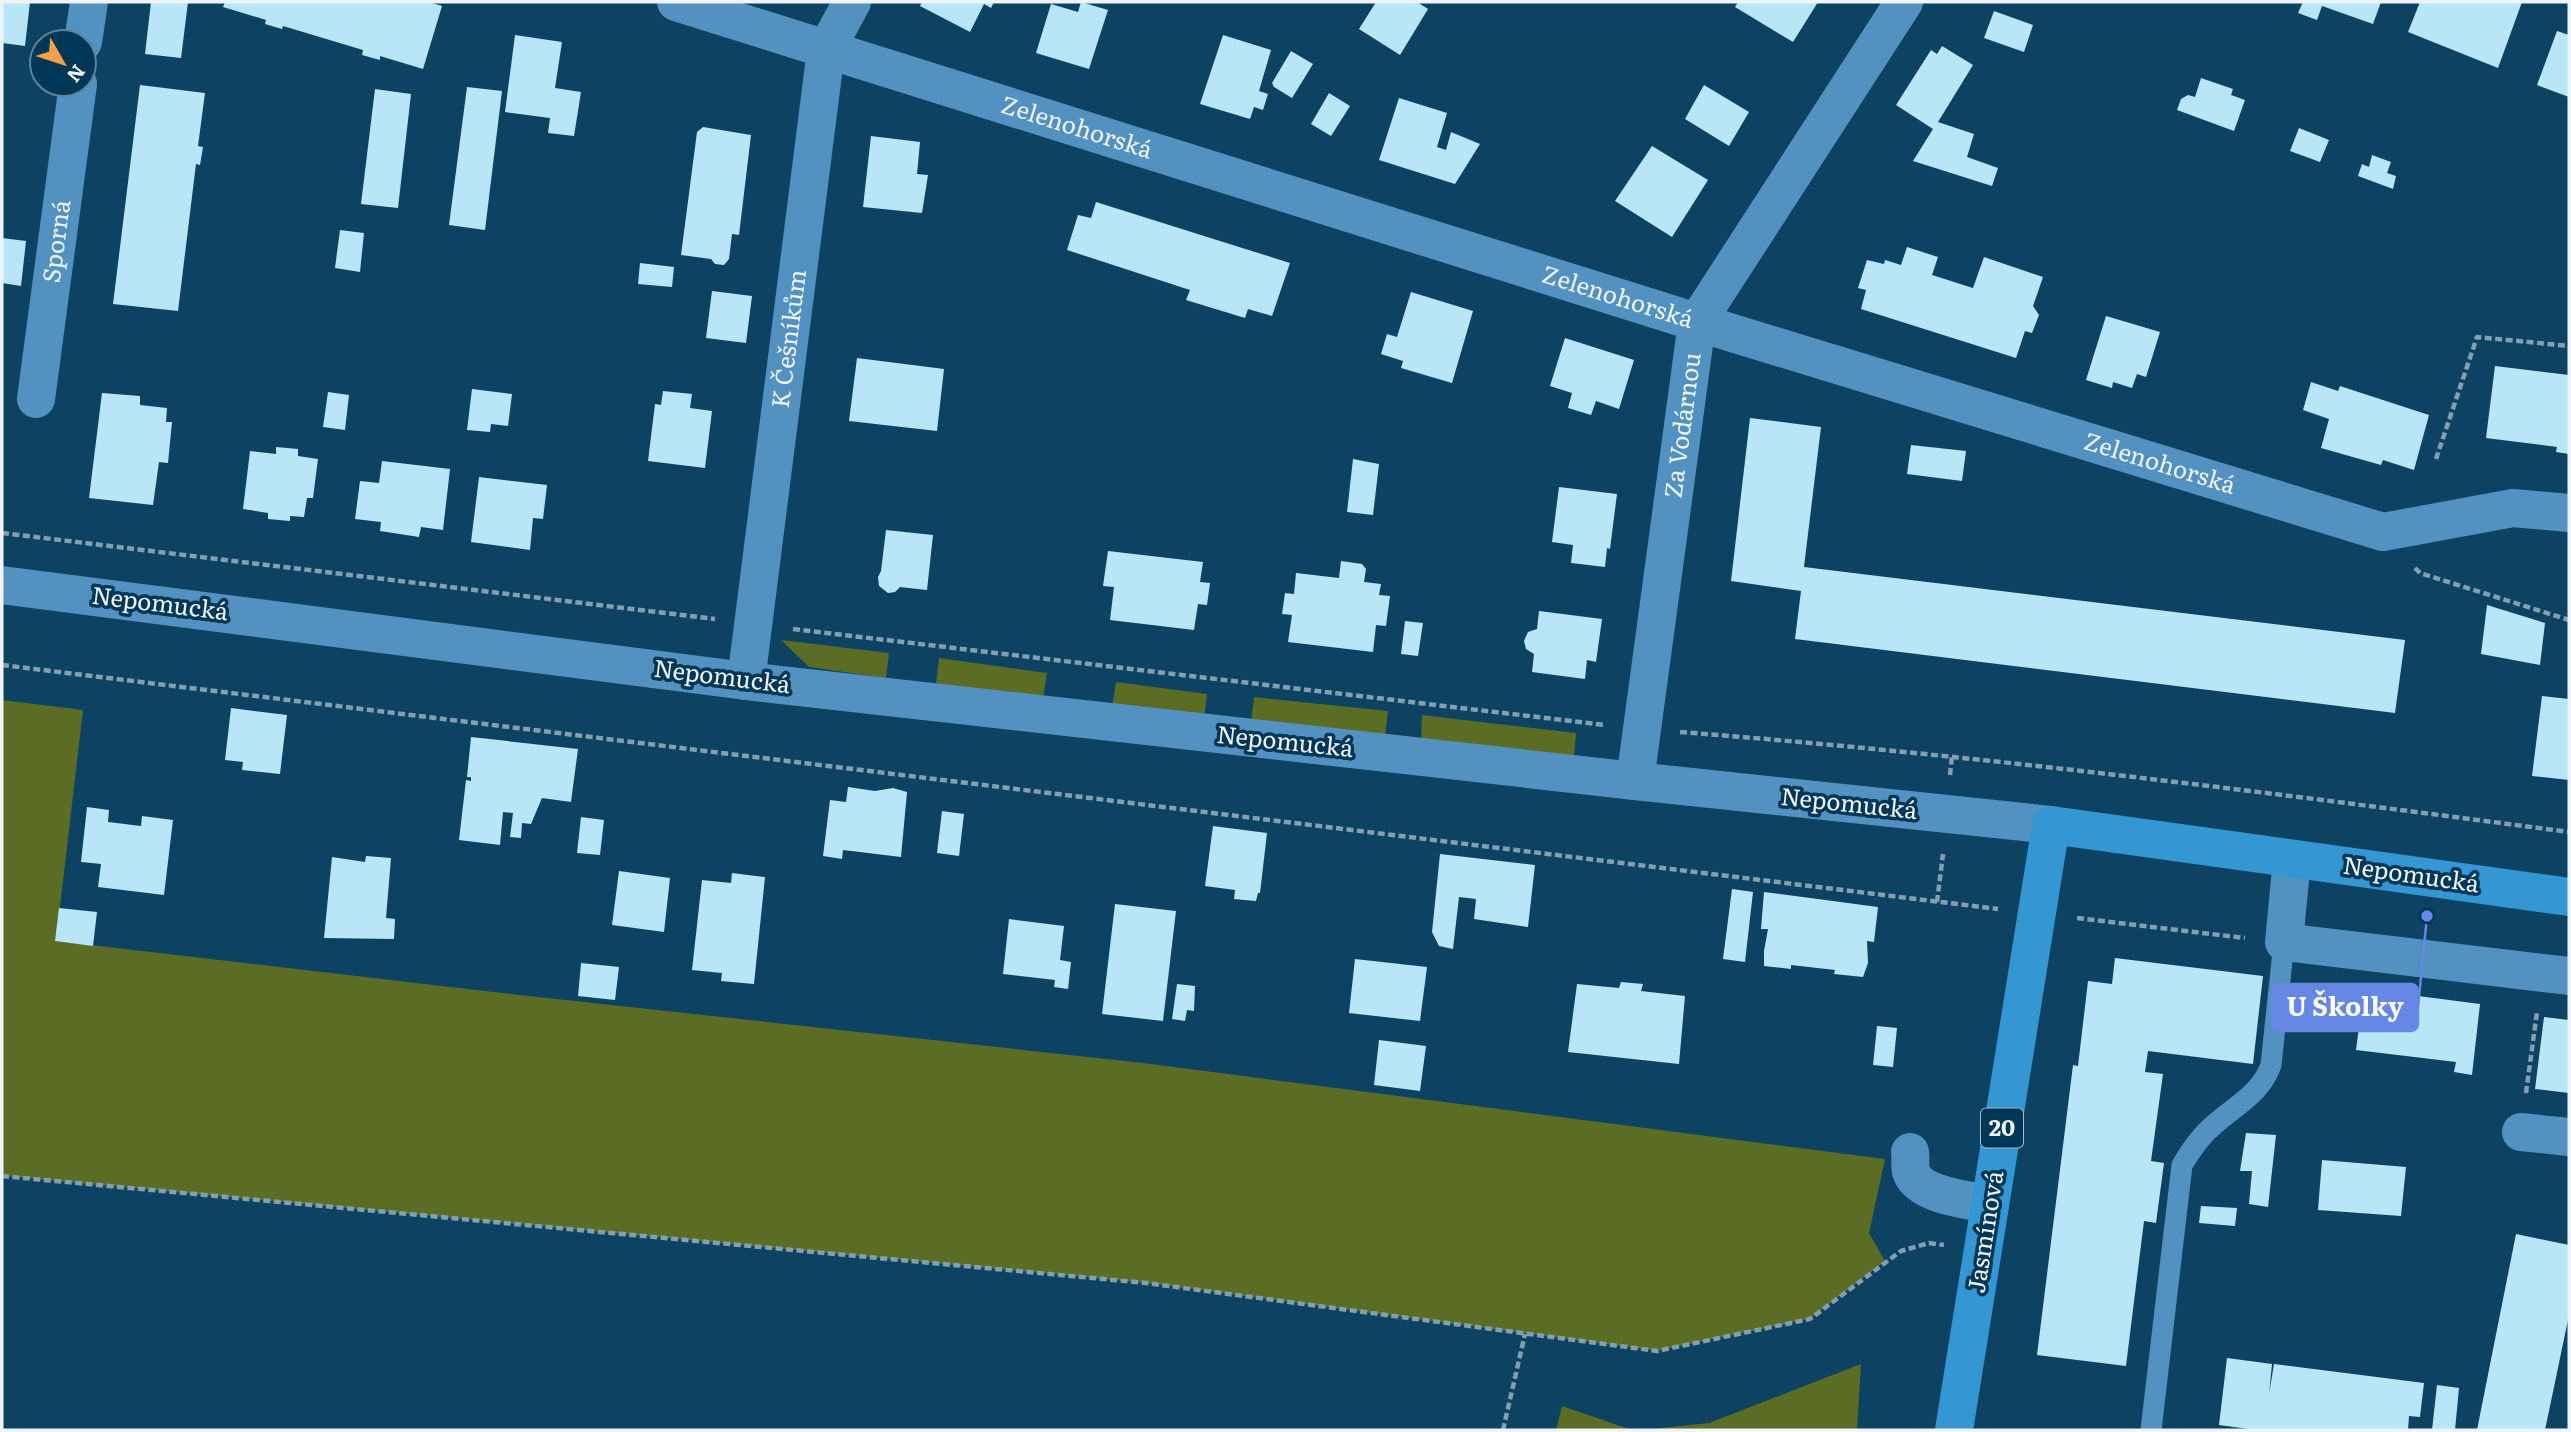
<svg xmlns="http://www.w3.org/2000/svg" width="2571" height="1432" font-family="Literata,serif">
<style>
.green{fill:#5b6c24}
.building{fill:#b9e6f6}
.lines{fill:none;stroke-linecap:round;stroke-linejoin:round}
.path{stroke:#839fb1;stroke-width:4.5;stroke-dasharray:7 3.5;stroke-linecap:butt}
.lane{stroke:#5392c0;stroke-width:21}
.street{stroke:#5392c0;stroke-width:38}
.secondary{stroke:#5392c0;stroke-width:38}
.primary{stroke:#3497d4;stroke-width:38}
.labels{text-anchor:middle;stroke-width:7;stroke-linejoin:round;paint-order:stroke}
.shield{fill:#003756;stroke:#a7bbc8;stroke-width:2}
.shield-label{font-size:23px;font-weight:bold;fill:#eef4f9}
.street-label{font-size:24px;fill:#eef4f9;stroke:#003756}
.leader{fill:none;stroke:#6688e4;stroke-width:2.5}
.callout-dot{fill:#6688e4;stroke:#003756;stroke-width:2.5}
.callout{fill:#6688e4;stroke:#6688e4;stroke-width:2.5}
.callout-label{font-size:26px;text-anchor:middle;font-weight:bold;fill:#fff}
</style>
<rect width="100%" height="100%" fill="#0e4262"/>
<!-- green -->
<g class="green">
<polygon points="781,640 889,653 886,678 809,667"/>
<polygon points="939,658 1047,673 1043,699 936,684"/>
<polygon points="1116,682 1207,694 1204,719 1112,707"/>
<polygon points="1254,697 1388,711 1385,736 1251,723"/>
<polygon points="2,700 83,710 56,941 493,992 1143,1063 1885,1159 1869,1233 1885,1261 1810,1319 1657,1351 1146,1283 2,1176"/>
<polygon points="1422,715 1576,733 1574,758 1421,742"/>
<polygon points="1861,1364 1857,1430 1642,1430 1709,1423"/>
<polygon points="1562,1406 1632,1430 1556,1430"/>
</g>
<!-- building -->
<g class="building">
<polygon points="2,2 30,2 25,46 2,43"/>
<polygon points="151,2 188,2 181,58 145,54"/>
<polygon points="225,2 429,2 442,6 423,69 380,56 380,60 362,55 363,50 283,26 282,29 265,24 266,20 223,7"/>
<polygon points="922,2 994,2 991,8 984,4 970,32 920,6"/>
<polygon points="1081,2 1108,10 1089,69 1036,53 1051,4 1078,12"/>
<polygon points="1376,2 1417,2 1428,9 1400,55 1359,29"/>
<polygon points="1738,2 1818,2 1793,42 1735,7"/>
<polygon points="2303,2 2381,2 2373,24 2322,6 2317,20 2298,13"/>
<polygon points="2420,2 2522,2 2498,68 2408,32"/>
<polygon points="1994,11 2033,25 2024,52 1984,38"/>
<polygon points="2557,31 2569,35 2569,97 2537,85"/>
<polygon points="515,35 562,42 555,88 581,92 574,136 548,133 550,118 505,112"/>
<polygon points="1223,35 1271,50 1259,91 1268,94 1263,110 1254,107 1250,119 1200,104"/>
<polygon points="1942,46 1973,65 1938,122 1974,134 1967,157 1998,168 1992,186 1913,161 1933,129 1896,105 1931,50 1937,54"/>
<polygon points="1291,51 1313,64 1292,98 1274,87 1272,83"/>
<polygon points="2201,78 2233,89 2231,95 2245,100 2234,131 2177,110 2181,99 2188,95 2195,97"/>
<polygon points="140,85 205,93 198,146 203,147 200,165 196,164 178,311 113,304"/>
<polygon points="1704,85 1749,112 1729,146 1685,119"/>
<polygon points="467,87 502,91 485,230 449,225"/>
<polygon points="375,89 411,94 398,208 361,204"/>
<polygon points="1329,93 1350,106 1331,136 1311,124"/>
<polygon points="1399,98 1447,113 1437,147 1446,150 1451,132 1480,144 1455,184 1379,160"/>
<polygon points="703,127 751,135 739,235 732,234 729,259 724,265 715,264 711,259 681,255 697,132"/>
<polygon points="2299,128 2329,140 2320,162 2290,151"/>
<polygon points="871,136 920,142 917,174 928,175 922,213 863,207"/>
<polygon points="1652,146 1708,180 1672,237 1615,201"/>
<polygon points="2372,155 2391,162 2387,173 2396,176 2393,189 2358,176 2362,164 2369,167"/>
<polygon points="1096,202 1290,263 1272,316 1248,309 1245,318 1186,300 1190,290 1067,250 1078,215 1091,218"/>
<polygon points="340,230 364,233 360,272 335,268"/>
<polygon points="2,238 26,241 21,286 2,283"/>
<polygon points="1907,247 1938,257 1932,275 1973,288 1984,257 2043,277 2033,306 2039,315 2032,333 2025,331 2016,358 1861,309 1866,290 1858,288 1867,260 1884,264 1885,260 1901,265"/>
<polygon points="640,263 674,267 672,287 638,284"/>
<polygon points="712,291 752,296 746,343 706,338"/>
<polygon points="1411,292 1473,311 1452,383 1401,368 1403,361 1381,354 1387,334 1397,337"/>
<polygon points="2106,316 2160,332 2146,377 2137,374 2132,388 2113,382 2112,388 2086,380"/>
<polygon points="1565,338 1634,360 1619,409 1596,401 1591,415 1568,408 1572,393 1550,386"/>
<polygon points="857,358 944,369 937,431 849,421"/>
<polygon points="2495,366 2569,375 2569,454 2556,452 2557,447 2486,438"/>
<polygon points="2311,382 2338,391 2340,386 2429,415 2414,470 2383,460 2381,465 2321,448 2329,419 2303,410"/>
<polygon points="472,389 512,394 508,426 491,424 490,432 467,430"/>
<polygon points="663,391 692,394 690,408 712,411 705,468 648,461 655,404 661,405"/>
<polygon points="328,392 349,395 345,430 323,427"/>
<polygon points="102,393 140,396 140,405 167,408 166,422 172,422 168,463 159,462 153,505 89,498"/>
<polygon points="1750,418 1821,427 1804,567 2405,640 2395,713 1795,639 1801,591 1731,581"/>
<polygon points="1911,445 1966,451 1962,481 1907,474"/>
<polygon points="276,447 298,449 298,456 318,459 313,498 307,498 304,517 290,516 290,521 268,519 268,513 243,509 250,451 276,454"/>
<polygon points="1353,459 1379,464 1373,515 1347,512"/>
<polygon points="382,461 450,469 443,530 421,527 419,537 380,531 381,522 355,519 360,481 379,483"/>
<polygon points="479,477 547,485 543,519 533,518 530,550 471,542"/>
<polygon points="1559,487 1617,494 1610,549 1607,548 1605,567 1571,563 1573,545 1552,542"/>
<polygon points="886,530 933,535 927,590 900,587 895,592 888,593 879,586 878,577 881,571"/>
<polygon points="1108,551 1203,562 1200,582 1210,583 1207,605 1198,604 1194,630 1110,620 1114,587 1103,586"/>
<polygon points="1341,561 1362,564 1366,569 1364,582 1381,584 1379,595 1390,596 1386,626 1376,625 1373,652 1288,642 1292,615 1282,614 1285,593 1294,594 1296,573 1339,578"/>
<polygon points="2487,605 2545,623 2540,665 2481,654"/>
<polygon points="1539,611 1602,619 1596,662 1587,660 1585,679 1532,672 1534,654 1526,649 1524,641 1528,632 1537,629"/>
<polygon points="1405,621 1423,623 1418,656 1401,654"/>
<polygon points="2542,696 2569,699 2569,780 2532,776"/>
<polygon points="231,708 287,715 280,774 242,770 243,762 225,760"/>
<polygon points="471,737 578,749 571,802 542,798 531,824 522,823 521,838 510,837 513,813 503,812 500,845 459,840 466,780 471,781 471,777 467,777"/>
<polygon points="848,787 875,791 893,788 907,792 901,857 843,850 842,859 823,856 830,800 846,802"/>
<polygon points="87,807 109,810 108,822 141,826 142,816 173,820 164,895 98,887 101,864 81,862"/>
<polygon points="942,811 964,814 959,856 937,853"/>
<polygon points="581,817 604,820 600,855 577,853"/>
<polygon points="1213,826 1267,833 1260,893 1258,893 1256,901 1234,899 1235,890 1205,886"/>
<polygon points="1440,854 1535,865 1528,927 1474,919 1476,899 1459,897 1453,949 1439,946 1432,932"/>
<polygon points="366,856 391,858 386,918 395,919 394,939 324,938 332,857 365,862"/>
<polygon points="619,871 670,878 664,932 612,925"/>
<polygon points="732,873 765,877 754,984 721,981 722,973 692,970 702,880 731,883"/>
<polygon points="1732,889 1753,892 1745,962 1723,959"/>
<polygon points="1764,892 1878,907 1874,942 1867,941 1868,963 1863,977 1834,974 1835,970 1791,965 1791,969 1764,966 1764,951 1768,929 1761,929"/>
<polygon points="1115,904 1176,911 1163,1021 1102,1014"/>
<polygon points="59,908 97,912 93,946 55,941"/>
<polygon points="1009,919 1064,926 1060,960 1071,962 1068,989 1054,987 1055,980 1003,974"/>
<polygon points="2115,958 2263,976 2253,1064 2148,1051 2145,1072 2163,1074 2151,1161 2164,1163 2156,1223 2144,1221 2126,1366 2037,1355 2073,1065 2078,1066 2088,981 2112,984"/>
<polygon points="1355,959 1427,967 1420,1021 1349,1013"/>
<polygon points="581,963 619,967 615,1000 578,996"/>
<polygon points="1621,982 1643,984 1641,991 1685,996 1679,1064 1568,1052 1577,984 1619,988"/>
<polygon points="1177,984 1195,986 1194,1011 1187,1010 1185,1021 1172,1019"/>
<polygon points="2364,989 2480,1004 2472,1075 2454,1072 2456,1062 2356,1050"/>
<polygon points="2544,1017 2569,1020 2569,1093 2535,1089"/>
<polygon points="1877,1026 1897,1028 1893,1067 1873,1065"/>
<polygon points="1379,1040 1426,1046 1420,1091 1374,1085"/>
<polygon points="2246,1133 2276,1135 2268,1207 2249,1204 2252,1171 2240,1171"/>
<polygon points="2322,1160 2406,1167 2401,1216 2318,1210"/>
<polygon points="2201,1206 2237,1208 2235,1226 2199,1223"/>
<polygon points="2516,1234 2569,1245 2569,1315 2545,1430 2477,1430"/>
<polygon points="2227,1358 2272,1364 2269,1394 2274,1364 2424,1383 2420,1417 2409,1416 2408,1430 2256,1430 2219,1425"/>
<polygon points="2437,1385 2459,1388 2455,1430 2432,1430"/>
</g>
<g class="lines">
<!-- path -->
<g class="path">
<polyline points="2436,459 2477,337 2569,346"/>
<polyline points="2,533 715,619"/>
<polyline points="2415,568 2420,573 2569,620"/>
<polyline points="793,629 1605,725"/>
<polyline points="2,665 1998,909"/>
<path d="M1680 732C1978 755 2273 793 2569 832"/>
<polyline points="1950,775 1952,755"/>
<polyline points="1937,902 1943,854"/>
<polyline points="2077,918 2245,938"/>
<polyline points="2526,1093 2537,1012"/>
<polyline points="2,1176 1146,1283 1657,1351 1810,1319 1901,1251 1929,1243 1944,1245"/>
<polyline points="1503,1430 1525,1334"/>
</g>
<!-- lane -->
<path class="lane" d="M2151 1430 2182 1165C2192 1149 2201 1135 2216 1123 2238 1104 2261 1093 2271 1065L2284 942"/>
<!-- street -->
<g class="street">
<path id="s1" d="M676 2 1677 316 2383 532 2513 508 2569 513"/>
<polyline points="83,42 89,2"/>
<path id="s2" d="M36 399 78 84"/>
<path id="s3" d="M746 681 826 50 852 2"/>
<path id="s4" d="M1635 781 1697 322 1904 2"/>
<polyline points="2292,859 2284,942 2569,976"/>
<polyline points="2521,1132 2569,1137"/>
<path d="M1910 1152C1911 1158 1909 1169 1912 1174 1922 1196 1969 1200 1990 1204"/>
</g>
<!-- secondary -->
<polyline class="secondary" points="2,585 746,681 1635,781 2051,825"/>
<!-- primary -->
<polyline class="primary" points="1954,1430 2051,825 2569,897"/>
</g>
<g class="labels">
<!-- shield labels -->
<rect class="shield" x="1981" y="1108.5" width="42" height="39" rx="5"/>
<g class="shield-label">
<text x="2002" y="1136">20</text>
</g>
<!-- street labels -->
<g class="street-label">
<text dy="8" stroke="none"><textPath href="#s1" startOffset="420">Zelenohorská</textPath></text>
<text dy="8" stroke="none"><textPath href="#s2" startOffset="159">Sporná</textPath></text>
<text dy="8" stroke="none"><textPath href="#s1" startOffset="987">Zelenohorská</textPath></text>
<text dy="8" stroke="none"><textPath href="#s3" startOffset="345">K Češníkům</textPath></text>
<text dy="8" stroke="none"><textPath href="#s4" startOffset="359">Za Vodárnou</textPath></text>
<text dy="8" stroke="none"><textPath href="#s1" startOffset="1554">Zelenohorská</textPath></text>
<text transform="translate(160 604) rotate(7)" y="8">Nepomucká</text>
<text transform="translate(722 677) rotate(7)" y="8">Nepomucká</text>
<text transform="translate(1285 742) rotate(6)" y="8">Nepomucká</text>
<text transform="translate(1849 804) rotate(6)" y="8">Nepomucká</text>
<text transform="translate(2411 875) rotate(8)" y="8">Nepomucká</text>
<text transform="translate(1986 1232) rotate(-81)" y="8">Jasmínová</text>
</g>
</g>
<!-- callouts -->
<path class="leader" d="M2427 916L2418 1007"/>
<circle class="callout-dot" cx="2427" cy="916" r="7"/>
<rect class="callout" x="2272" y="984" width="146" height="47" rx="7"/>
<g class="callout-label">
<text x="2345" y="1016">U Školky</text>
</g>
<!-- border -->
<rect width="2571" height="1432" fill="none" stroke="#eef4f9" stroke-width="7"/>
<!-- north arrow -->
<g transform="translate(63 63) rotate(129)"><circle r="33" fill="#003756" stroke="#5f8397" stroke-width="2"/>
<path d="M0-5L12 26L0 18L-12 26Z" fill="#f9a04c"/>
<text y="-10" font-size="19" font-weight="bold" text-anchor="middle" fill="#eef4f9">N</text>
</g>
</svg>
